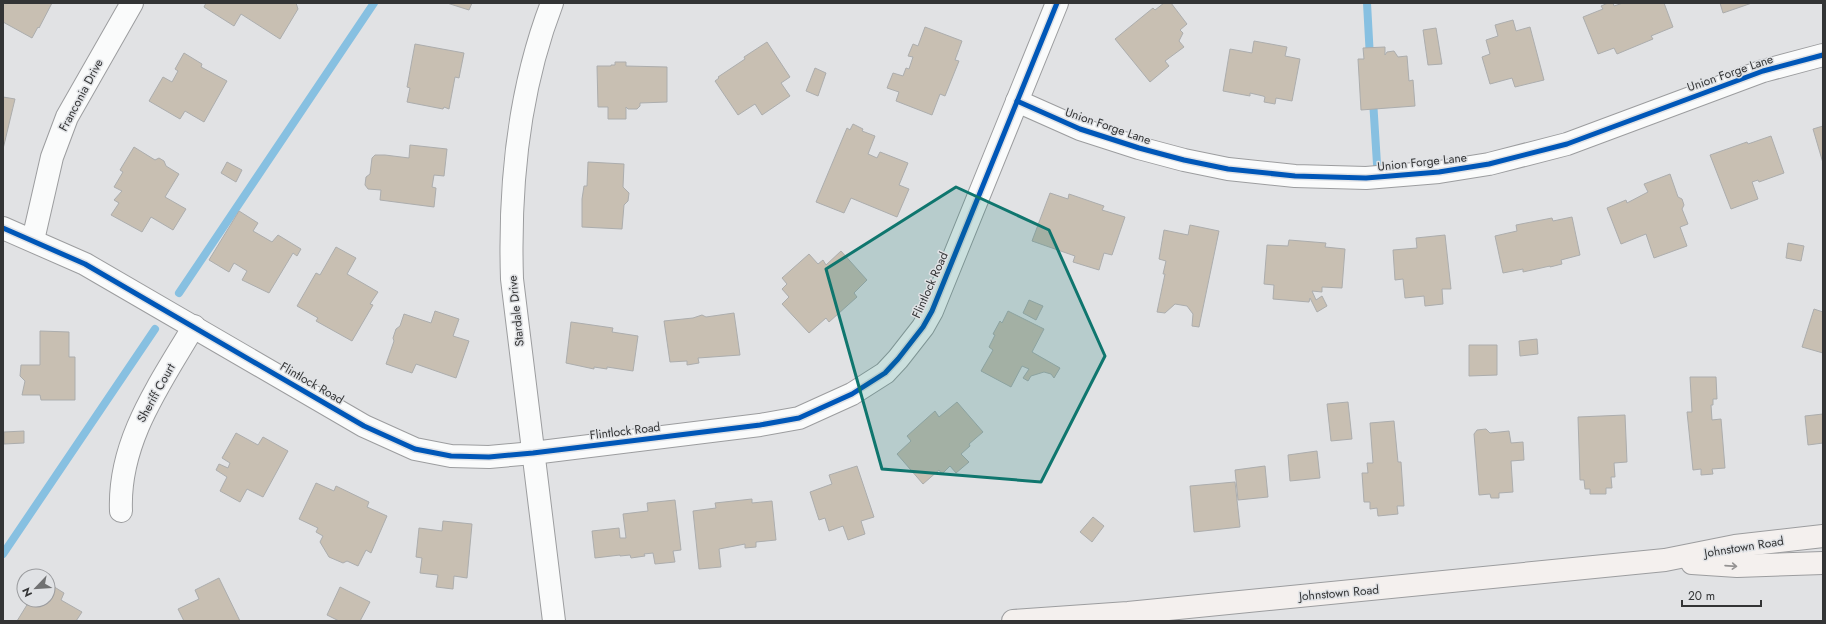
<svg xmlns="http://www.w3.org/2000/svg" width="1826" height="624" font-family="Jost,sans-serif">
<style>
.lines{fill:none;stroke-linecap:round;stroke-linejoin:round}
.stream{stroke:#87c0e1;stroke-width:8}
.building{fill:#c8bfb2;stroke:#acadad}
.street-casing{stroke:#9c9d9f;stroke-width:24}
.secondary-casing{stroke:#9c9d9f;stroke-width:24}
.street{stroke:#fafbfb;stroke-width:22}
.secondary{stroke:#f4f0ee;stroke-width:22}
.cycleway-casing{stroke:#e0e2e5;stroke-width:8}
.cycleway{stroke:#0057b8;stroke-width:5}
.oneway{stroke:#949292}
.marked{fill:#0f766e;fill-opacity:0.2;stroke:#0f766e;stroke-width:3;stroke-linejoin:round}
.labels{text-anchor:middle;stroke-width:3;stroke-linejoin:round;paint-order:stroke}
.street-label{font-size:12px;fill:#333435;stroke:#e0e2e5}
</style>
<rect width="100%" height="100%" fill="#e1e2e4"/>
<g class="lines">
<!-- stream -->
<g class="stream">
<polyline points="1367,3 1370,58"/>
<polyline points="1373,100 1377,164"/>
<polyline points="179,293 374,3"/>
<polyline points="3,554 155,329"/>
</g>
</g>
<!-- building -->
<g class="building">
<polygon points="3,3 52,3 39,28 38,27 32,38 3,22"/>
<polygon points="206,3 296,3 298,9 280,39 241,14 234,26 204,7"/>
<polygon points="447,3 472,3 469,10"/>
<polygon points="1164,3 1171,3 1187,24 1180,30 1183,33 1179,41 1184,47 1165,61 1169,66 1150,82 1115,39 1153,8 1155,10"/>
<polygon points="1608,3 1613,3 1614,6 1623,3 1664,3 1673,27 1651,36 1653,39 1617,54 1614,48 1598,54 1583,17 1603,9 1601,6"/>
<polygon points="1720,3 1752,3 1723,13"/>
<polygon points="1513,20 1516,31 1530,27 1544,80 1515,87 1512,78 1490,84 1482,57 1490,54 1486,40 1498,36 1495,25"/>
<polygon points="925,27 962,41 955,60 959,61 945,96 940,94 932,115 896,101 899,92 887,88 893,73 903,76 906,68 909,69 913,57 908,56 913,44 918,46"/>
<polygon points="1436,28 1442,64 1428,65 1423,30"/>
<polygon points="1254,41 1287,47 1285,56 1300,59 1292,101 1276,98 1275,104 1264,102 1265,97 1263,96 1250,93 1250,96 1223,91 1230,49 1252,53"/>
<polygon points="767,42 790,77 781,83 790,96 762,115 755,104 738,115 715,81 719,78 718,77 745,59 744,57"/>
<polygon points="415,44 464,53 459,78 455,77 449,109 444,107 443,109 407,102 410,88 407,87"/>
<polygon points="1385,47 1385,55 1387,52 1394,51 1398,57 1407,56 1409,81 1413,80 1415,106 1361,110 1358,59 1364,59 1363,48"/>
<polygon points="184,53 202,64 201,67 227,81 204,122 185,111 180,119 149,101 163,77 172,82 178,71 175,69"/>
<polygon points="615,62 626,62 626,66 667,67 667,102 640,103 640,106 637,109 628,109 626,107 626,119 608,119 608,107 598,107 597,66 611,66 611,65 615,65"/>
<polygon points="815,68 826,73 818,96 806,91"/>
<polygon points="3,97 15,99 3,149"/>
<polygon points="853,124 863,129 862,131 875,136 868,154 877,158 880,152 908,163 899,185 909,189 897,217 851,198 844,213 816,202 847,128 850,130"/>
<polygon points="1823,126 1823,163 1813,129"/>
<polygon points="1771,136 1784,173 1759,182 1758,180 1752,182 1758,199 1731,209 1710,155 1747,142 1748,144"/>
<polygon points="410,145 447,149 444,176 434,175 432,187 436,188 434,207 380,200 381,190 368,189 365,185 366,177 370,174 372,158 375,155 385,155 409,158"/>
<polygon points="134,147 155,160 159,158 164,161 166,166 179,174 165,197 186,209 173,230 151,217 142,232 111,215 119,203 114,200 122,191 114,187 123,172 120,170"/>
<polygon points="227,162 242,170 236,182 221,173"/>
<polygon points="588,162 624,164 623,187 629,193 628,201 624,205 622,229 582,227 582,199 584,186 587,186"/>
<polygon points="1670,174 1678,197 1682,199 1684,205 1682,209 1688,224 1680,227 1687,246 1654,258 1646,234 1621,244 1607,208 1626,200 1627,203 1648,192 1644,184"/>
<polygon points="1050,193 1068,199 1069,194 1104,206 1102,210 1125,217 1112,255 1104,253 1099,270 1073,262 1075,256 1032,241"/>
<polygon points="239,211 258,223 253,231 272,242 278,235 301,249 297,256 293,253 269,293 242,280 247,271 234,263 229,272 209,260"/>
<polygon points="1572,217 1580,255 1561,260 1562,264 1550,267 1550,266 1523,272 1523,269 1503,273 1495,236 1517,231 1516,225 1552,218 1553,221"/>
<polygon points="1190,225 1219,231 1199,327 1192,326 1193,314 1187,306 1175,304 1165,313 1157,312 1165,274 1163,274 1166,261 1159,259 1164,230 1188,235"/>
<polygon points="1445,235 1451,289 1442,289 1443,304 1425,306 1424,296 1405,298 1403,279 1395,280 1393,250 1417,248 1416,238"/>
<polygon points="1289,240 1326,243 1325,247 1345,249 1342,288 1322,287 1322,292 1312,291 1316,300 1322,296 1327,306 1317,312 1310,298 1309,302 1273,299 1274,285 1264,284 1267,245 1288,246"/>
<polygon points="1788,243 1804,246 1801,261 1786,258"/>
<polygon points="336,247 356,258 347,274 378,292 370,304 373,305 352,341 316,321 318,318 297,306 316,273 320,275"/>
<polygon points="841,251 867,280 854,293 857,297 829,322 826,318 809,333 782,304 789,297 782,289 787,284 782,278 809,254 818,264 823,260 826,265"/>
<polygon points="1029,300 1043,306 1036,320 1023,313"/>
<polygon points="1814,309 1823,312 1823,353 1802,347"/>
<polygon points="435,311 459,319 453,336 469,341 456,378 416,364 412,373 386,364 394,341 393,338 396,329 400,326 404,314 431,323"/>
<polygon points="1008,311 1044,329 1032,352 1060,368 1054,378 1051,374 1044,372 1031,376 1028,381 1023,378 1029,369 1022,366 1011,387 981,371 993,350 989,347 995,335 993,334 1000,321 1002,323"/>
<polygon points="734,313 740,355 698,358 699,363 687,365 687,361 670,362 664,321 693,318 702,315 706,317"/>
<polygon points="571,322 613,328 612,332 638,336 633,371 607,367 607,369 594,367 594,369 566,363"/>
<polygon points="40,331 69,332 69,357 75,357 75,400 41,400 40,395 22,395 25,381 20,376 21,365 40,365"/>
<polygon points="1537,339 1538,354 1520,356 1519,341"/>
<polygon points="1469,345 1497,345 1497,375 1469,376"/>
<polygon points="1690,377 1716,377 1717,399 1713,399 1713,405 1711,405 1712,420 1721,419 1725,468 1712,469 1713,474 1701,475 1701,469 1693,470 1687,412 1692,412"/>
<polygon points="957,402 983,432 969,444 970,446 961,454 969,462 956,473 950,466 942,474 939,470 923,484 897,454 911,441 907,436 935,411 939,417"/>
<polygon points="1348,402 1352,439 1331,441 1327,404"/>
<polygon points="1823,414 1823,443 1808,445 1805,416"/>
<polygon points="1625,415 1627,462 1614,463 1615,477 1611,477 1612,488 1606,488 1606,494 1590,494 1590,489 1585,489 1584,480 1580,480 1578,417"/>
<polygon points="1394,421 1398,462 1401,462 1404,506 1397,506 1398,514 1378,516 1377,508 1370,509 1370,502 1364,502 1362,473 1368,473 1367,463 1373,463 1370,423"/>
<polygon points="1486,429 1490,433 1509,431 1511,443 1523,442 1524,460 1511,461 1513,492 1499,493 1499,498 1491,498 1490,494 1479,495 1474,434 1477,430"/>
<polygon points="24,431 24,443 4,444 4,432"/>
<polygon points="236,433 258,445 263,437 288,451 263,497 247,489 240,502 220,491 227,477 216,470 219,464 228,468 230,463 222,458"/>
<polygon points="1317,451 1320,478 1290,481 1288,455"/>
<polygon points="857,466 874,517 861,521 865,534 848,540 843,526 829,531 825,518 819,520 810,492 832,484 829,475"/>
<polygon points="1265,466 1268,497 1238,500 1235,470"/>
<polygon points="1235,482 1240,527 1194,532 1190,486"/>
<polygon points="316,483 334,491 336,486 369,502 367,507 387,516 371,553 366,550 358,566 347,561 343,563 329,557 320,542 323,536 316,532 318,528 299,519"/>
<polygon points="752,499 752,503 772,501 776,540 756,542 756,547 745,548 745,544 719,549 721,567 699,569 693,511 716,508 715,503"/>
<polygon points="675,500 681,550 673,551 675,562 655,564 653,553 644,554 645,556 631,558 630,555 620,556 620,555 595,558 592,531 619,528 620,538 626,538 623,514 648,511 647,503"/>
<polygon points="1093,517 1104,526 1092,542 1080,532"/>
<polygon points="443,521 472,524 467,578 454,576 453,589 436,587 438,575 420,573 422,558 416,557 419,528 442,531"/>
<polygon points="219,578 240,621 184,621 178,609 199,599 195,590"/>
<polygon points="48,583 64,593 61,600 82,612 76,621 17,621 30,600 48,600"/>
<polygon points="340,587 370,602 360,621 339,621 327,615"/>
</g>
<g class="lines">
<defs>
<g id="street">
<path d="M552 3C518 91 509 185 512 279L554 621"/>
<polyline points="1017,101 1080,129 1139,148 1184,160 1228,169 1295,176 1366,178 1439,172 1489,164 1567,144 1763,71 1823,55"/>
<polyline points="3,228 85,264 364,426 415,449 451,456 489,457 533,453 760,425 799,418 852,394 885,373 898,359 923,327 932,311 1057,3"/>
<polyline points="33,240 52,157 67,117 132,3"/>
<path d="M121 511C118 441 160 384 194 326"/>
</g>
<g id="secondary">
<polyline points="1692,563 1737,566 1823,563"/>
<polyline points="1013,621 1128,613 1665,560 1735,546 1823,536"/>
</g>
</defs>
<!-- street casing -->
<use href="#street" class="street-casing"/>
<!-- secondary casing -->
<use href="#secondary" class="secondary-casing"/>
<!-- street -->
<use href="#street" class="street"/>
<!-- secondary -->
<use href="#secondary" class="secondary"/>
<defs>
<g id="cycleway">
<polyline points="1017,101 1080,129 1139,148 1184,160 1228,169 1295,176 1366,178 1439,172 1489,164 1567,144 1763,71 1823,55"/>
<polyline points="3,228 85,264 364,426 415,449 451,456 489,457 533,453 760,425 799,418 852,394 885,373 898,359 923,327 932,311 1057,3"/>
</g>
</defs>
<!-- cycleway casing -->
<use href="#cycleway" class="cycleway-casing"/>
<!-- cycleway -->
<use href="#cycleway" class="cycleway"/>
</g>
<!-- one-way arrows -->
<defs><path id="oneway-shaft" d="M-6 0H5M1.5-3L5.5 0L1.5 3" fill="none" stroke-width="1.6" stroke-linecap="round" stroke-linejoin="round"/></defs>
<use class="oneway" href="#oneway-shaft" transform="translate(1731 566) rotate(4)"/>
<!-- marked area -->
<path class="marked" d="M956 187 1049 230 1105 356 1041 482 882 469 826 269Z"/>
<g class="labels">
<!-- street labels -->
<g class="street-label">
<text transform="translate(1730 73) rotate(-19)" y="4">Union Forge Lane</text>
<text transform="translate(81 95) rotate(-62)" y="4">Franconia Drive</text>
<text transform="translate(1108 126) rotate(19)" y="4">Union Forge Lane</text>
<text transform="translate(1422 162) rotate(-6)" y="4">Union Forge Lane</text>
<text transform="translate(930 285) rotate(-66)" y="4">Flintlock Road</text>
<text transform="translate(516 311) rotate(-96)" y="4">Stardale Drive</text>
<text transform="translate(312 383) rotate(30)" y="4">Flintlock Road</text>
<text transform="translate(156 393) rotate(-61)" y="4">Sheriff Court</text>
<text transform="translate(625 431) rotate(-7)" y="4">Flintlock Road</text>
<text transform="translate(1744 547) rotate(-9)" y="4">Johnstown Road</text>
<text transform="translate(1339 593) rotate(-5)" y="4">Johnstown Road</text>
</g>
</g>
<!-- border -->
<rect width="1826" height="624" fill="none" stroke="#333435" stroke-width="8"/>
<!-- north arrow -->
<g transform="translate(36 588) rotate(245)"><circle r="19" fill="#e0e2e5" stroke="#9b9c9f"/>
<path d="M0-3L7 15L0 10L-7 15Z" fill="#707172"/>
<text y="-6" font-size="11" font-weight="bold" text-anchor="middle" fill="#333435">N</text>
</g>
<!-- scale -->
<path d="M1682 600v6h79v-6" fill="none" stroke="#333435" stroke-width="2"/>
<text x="1688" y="600" font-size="12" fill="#333435" stroke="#e0e2e5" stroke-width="3" paint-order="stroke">20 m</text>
</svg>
